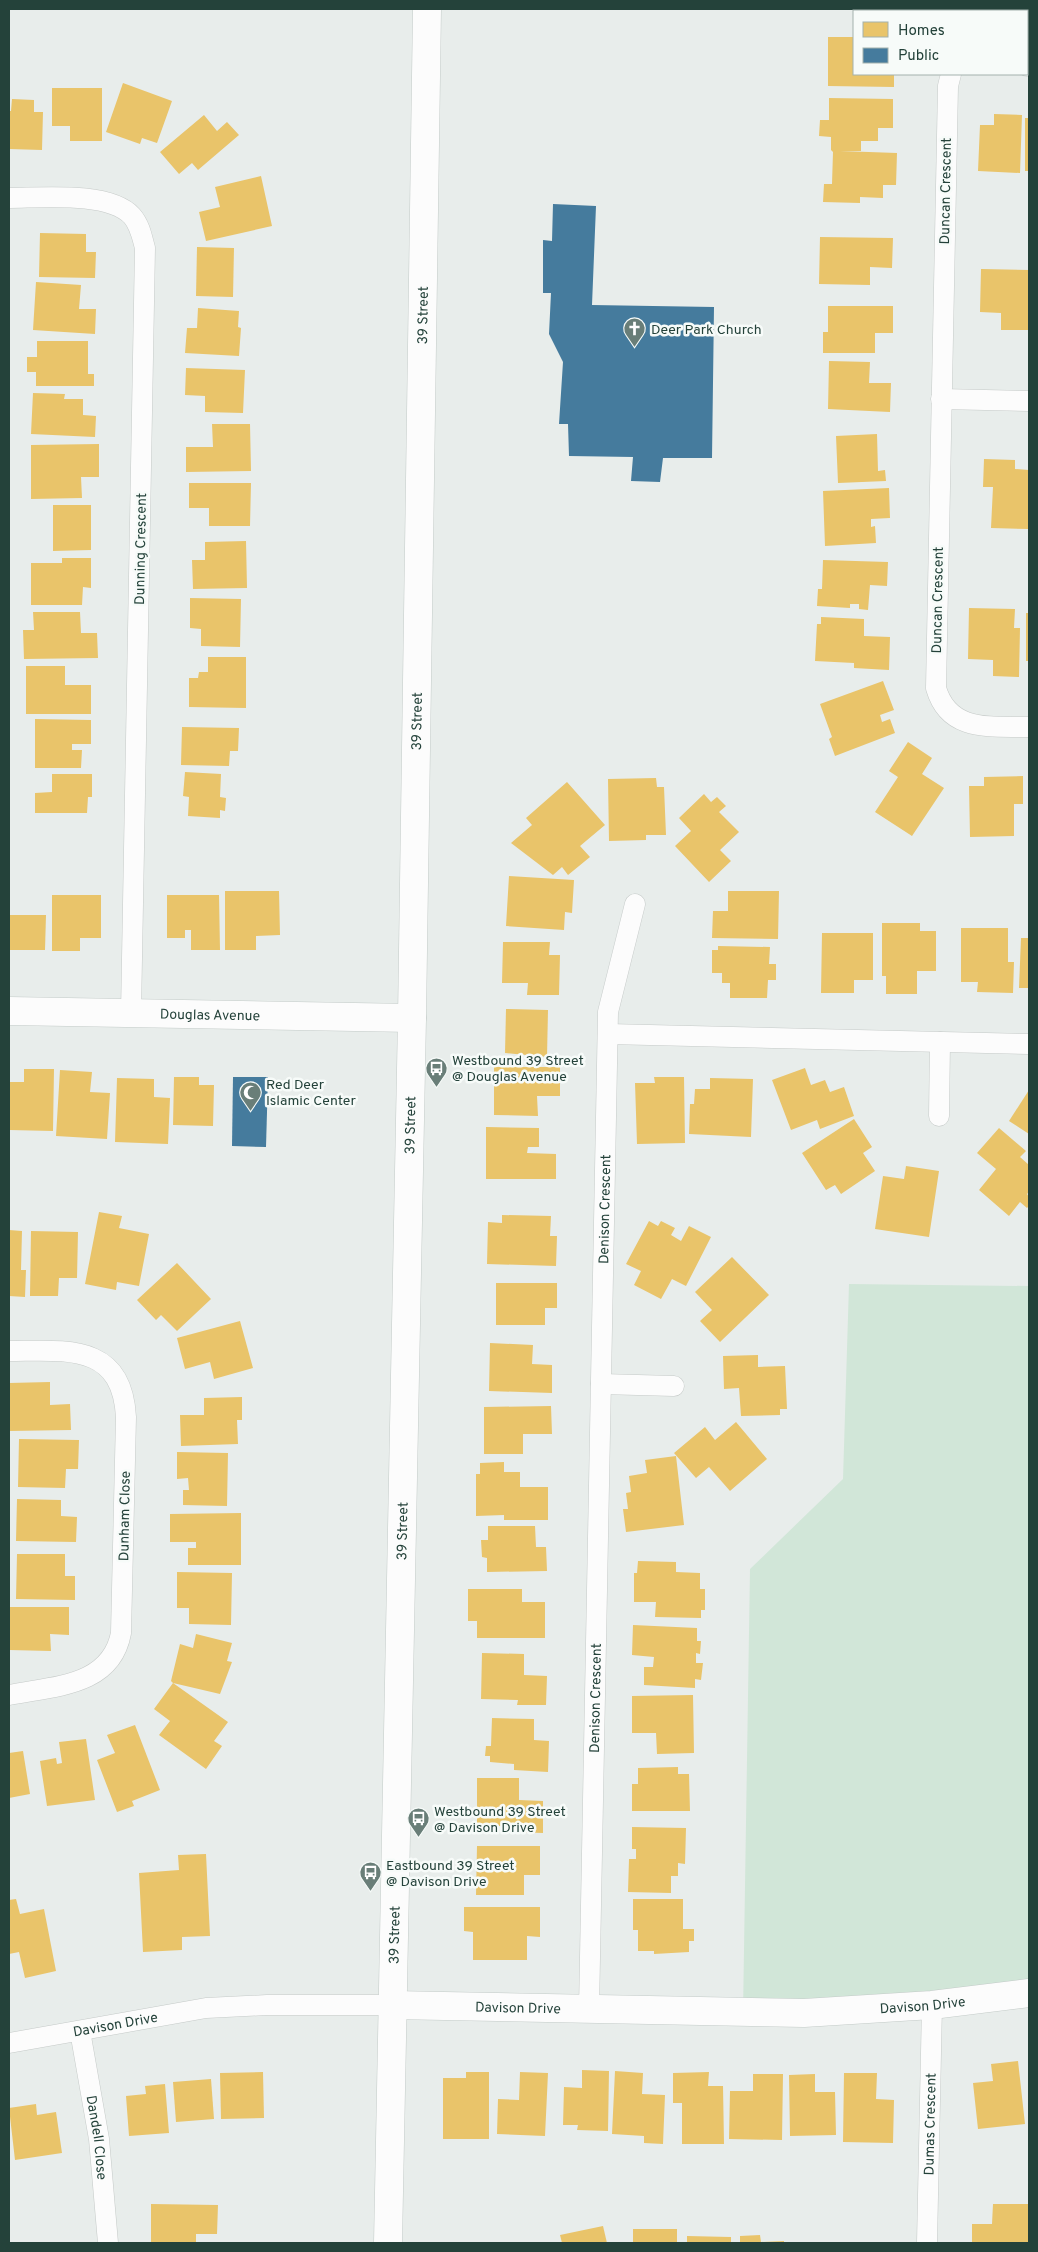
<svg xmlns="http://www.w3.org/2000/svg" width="1038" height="2252" font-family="Overpass,sans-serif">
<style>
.green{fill:#d1e6d8}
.homes{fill:#e9c46a}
.public{fill:#457b9d}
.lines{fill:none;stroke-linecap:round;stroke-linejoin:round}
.street-casing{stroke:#c5cac8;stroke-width:21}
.secondary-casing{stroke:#c3cbc8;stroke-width:29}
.street{stroke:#fcfcfc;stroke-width:20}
.secondary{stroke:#fcfcfc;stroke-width:28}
.labels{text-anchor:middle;stroke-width:5;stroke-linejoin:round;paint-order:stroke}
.street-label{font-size:14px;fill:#24423a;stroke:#f7fbf9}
.poi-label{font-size:14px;fill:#24423a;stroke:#f7fbf9;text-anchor:start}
</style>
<rect width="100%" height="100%" fill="#e8edeb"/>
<!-- green -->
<polygon class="green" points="849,1284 1029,1286 1029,1993 743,2013 750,1569 843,1479"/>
<!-- homes -->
<g class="homes">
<polygon points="828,37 854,37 854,74 894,74 894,87 828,86"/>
<polygon points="123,83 172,101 157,143 142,138 140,144 106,132"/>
<polygon points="52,88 102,88 102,141 70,141 70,126 52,126"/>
<polygon points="829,98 893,99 893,128 878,128 878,141 861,141 861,151 840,151 897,153 896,185 883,185 883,198 860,197 860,203 823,202 824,184 832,184 833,152 831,150 831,137 819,136 820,120 829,120"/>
<polygon points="12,99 34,100 34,112 43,112 42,150 9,149 9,111 11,111"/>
<polygon points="994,114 1022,115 1020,173 978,171 980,125 994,125"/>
<polygon points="204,115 217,131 227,122 239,135 198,170 192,163 179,174 160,152"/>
<rect x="1025" y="118" width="4" height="53"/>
<polygon points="261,176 272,226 206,241 199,212 220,207 215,187"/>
<polygon points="40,233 86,234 86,252 96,252 95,278 39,277"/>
<polygon points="820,237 893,238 892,268 870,267 870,285 819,284"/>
<polygon points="197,247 234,248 233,297 196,296"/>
<polygon points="981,269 1029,270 1029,330 1001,330 1001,313 980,312"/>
<polygon points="36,282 81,285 79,309 96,309 95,334 33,330"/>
<polygon points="828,306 893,306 893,333 875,333 875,353 823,353 823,332 828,332"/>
<polygon points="198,308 239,311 238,327 241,328 239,356 185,353 187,328 197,328"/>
<polygon points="37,341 88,341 88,374 94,374 94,386 36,386 36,372 27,372 27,357 37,357"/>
<polygon points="829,361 870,362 869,383 891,383 890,412 828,409"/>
<polygon points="186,368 245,370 243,413 205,412 205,396 185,395"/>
<polygon points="33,393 65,394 64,399 83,399 83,415 96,416 95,437 31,434"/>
<polygon points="212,424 250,424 251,471 186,472 186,447 213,447"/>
<polygon points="877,434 878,471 885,470 886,481 838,483 836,436"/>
<polygon points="99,444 99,477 81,477 82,498 31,499 31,445"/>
<polygon points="984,459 1015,460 1015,469 1029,470 1029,529 991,528 993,487 983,487"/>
<polygon points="189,483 251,483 250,526 209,526 209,508 189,508"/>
<polygon points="889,488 890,518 871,519 871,527 875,526 876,543 825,546 823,491"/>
<polygon points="53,505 91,505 91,550 53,551"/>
<polygon points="246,541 247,588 193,589 192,560 205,560 205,542"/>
<polygon points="62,558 91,558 91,588 83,587 82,605 31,605 31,563 62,563"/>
<polygon points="823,560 888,562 887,586 870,585 868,610 859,609 859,604 850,604 850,608 817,606 818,589 822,589"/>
<polygon points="190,598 241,599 240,647 201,646 201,629 190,628"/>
<polygon points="969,608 1015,609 1014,628 1020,628 1019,677 993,676 993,660 968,659"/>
<polygon points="33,612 80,612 81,633 97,633 98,658 24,659 23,630 34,630"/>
<rect x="1026" y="613" width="3" height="48"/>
<polygon points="821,617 864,619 864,636 890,637 889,670 854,668 854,663 815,661 817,624 821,624"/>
<polygon points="208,657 246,657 246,708 189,707 189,678 198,678 199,672 208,672"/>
<polygon points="26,666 65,666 65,685 91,685 91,714 26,714"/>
<polygon points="883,681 894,710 880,715 882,722 890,719 895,733 835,756 829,739 832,737 820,704"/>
<polygon points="35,719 91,720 91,744 72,744 72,750 82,750 81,768 35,768"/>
<polygon points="182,727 239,728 238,751 230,751 229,766 181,765"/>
<polygon points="908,742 932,758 922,774 944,788 912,836 875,812 898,777 889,771"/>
<polygon points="185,772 221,774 220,797 226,798 225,811 220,810 220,818 188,816 189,797 183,796"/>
<polygon points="52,774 92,774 92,797 88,797 87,813 35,813 35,793 52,792"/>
<polygon points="1023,776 1023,804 1014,804 1014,836 970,837 969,786 984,786 984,777"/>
<polygon points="656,778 657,787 664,787 666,835 646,835 646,840 609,841 608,779"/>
<polygon points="567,782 605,825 580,846 590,857 568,875 562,867 553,875 511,843 532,825 526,818"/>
<polygon points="704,794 711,802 717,797 726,806 719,812 739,832 720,850 731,861 709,882 675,846 691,831 679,818"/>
<polygon points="509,876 574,880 572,913 565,912 564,930 506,926"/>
<polygon points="225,891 279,891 280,935 256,936 256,950 225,950"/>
<polygon points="728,891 779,891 778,939 712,938 713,911 728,911"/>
<polygon points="52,895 101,895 101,938 80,938 80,951 52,951"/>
<polygon points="167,895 219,895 220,950 191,950 191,930 185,930 185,938 167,938"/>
<polygon points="9,915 46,915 45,950 9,950"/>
<polygon points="882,923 920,923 920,931 936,931 936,971 917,971 917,994 886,994 886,976 882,976"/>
<polygon points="961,928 1008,928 1008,962 1014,962 1013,993 977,992 978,982 961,982"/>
<polygon points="822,933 873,933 873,980 854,980 854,993 821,993"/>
<polygon points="1021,938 1029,938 1029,988 1019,988"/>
<polygon points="503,942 550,942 549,955 560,955 559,995 527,995 528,983 502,983"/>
<polygon points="718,946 770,947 769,964 776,964 776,980 768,980 767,998 730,998 730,983 722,983 722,973 712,973 712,950 718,950"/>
<polygon points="506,1009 548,1010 547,1057 505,1053"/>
<polygon points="494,1067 560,1067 560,1096 537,1096 538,1116 494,1115"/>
<polygon points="805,1068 811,1085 825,1080 830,1092 844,1087 854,1116 820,1129 817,1120 791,1130 772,1080"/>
<polygon points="24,1069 54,1069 53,1131 9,1130 9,1082 24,1082"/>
<polygon points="60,1070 92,1072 90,1092 110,1093 107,1139 56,1136"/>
<polygon points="174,1077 199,1077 199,1085 214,1085 213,1126 173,1125"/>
<polygon points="654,1077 684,1077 685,1143 637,1144 635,1083 655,1083"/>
<polygon points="117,1078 154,1079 154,1097 170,1098 168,1144 115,1142"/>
<polygon points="710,1078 753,1079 751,1137 689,1134 690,1104 694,1104 695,1089 710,1089"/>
<polygon points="1029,1090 1029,1134 1009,1121"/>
<polygon points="854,1119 872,1147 863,1153 875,1171 841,1194 835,1185 826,1190 802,1153"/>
<polygon points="486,1127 539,1128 539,1147 528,1147 527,1153 556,1154 556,1179 486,1179"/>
<polygon points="999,1128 1026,1151 1020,1157 1029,1165 1029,1192 1027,1194 1029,1197 1029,1206 1027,1208 1020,1202 1009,1216 979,1190 996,1169 977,1153"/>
<polygon points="906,1166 939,1171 929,1237 875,1229 883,1176 904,1179"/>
<polygon points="99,1212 122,1216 119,1228 149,1234 139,1286 117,1282 116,1290 85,1284"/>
<polygon points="502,1215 551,1216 550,1236 557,1236 556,1266 487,1264 488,1222 502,1223"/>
<polygon points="649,1221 658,1226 661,1221 675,1228 671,1235 681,1241 689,1226 711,1237 686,1286 672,1279 661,1299 634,1285 641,1271 626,1264"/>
<polygon points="9,1230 22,1231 21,1270 26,1270 25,1297 9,1296"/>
<polygon points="31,1231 78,1232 77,1278 59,1278 58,1296 30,1296"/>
<polygon points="732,1257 769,1295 720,1342 700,1321 712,1310 695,1292"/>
<polygon points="177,1263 211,1299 177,1331 161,1315 156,1320 137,1300"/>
<polygon points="496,1283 557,1283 557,1308 545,1308 545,1325 496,1325"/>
<polygon points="240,1321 253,1368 214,1379 210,1362 185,1369 177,1338"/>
<polygon points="490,1343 533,1345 532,1364 552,1365 552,1393 489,1391"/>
<polygon points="758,1355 758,1367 785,1366 787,1409 780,1409 780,1415 741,1416 739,1388 724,1389 723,1356"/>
<polygon points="50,1382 50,1405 70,1404 71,1430 9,1431 9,1383"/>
<polygon points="242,1397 242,1420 237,1420 238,1444 181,1446 180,1415 204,1415 204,1398"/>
<polygon points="551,1406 552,1434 523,1434 523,1454 484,1454 484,1407"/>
<polygon points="736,1422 767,1459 730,1491 709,1467 696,1478 674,1453 705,1427 715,1440"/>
<polygon points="19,1439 79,1440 78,1469 66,1469 65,1488 18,1487"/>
<polygon points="177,1452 228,1453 227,1506 183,1505 183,1490 189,1490 188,1478 177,1479"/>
<polygon points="676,1456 684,1525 626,1532 623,1509 628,1509 626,1493 631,1492 629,1476 647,1473 645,1460"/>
<polygon points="504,1462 504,1472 520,1472 520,1487 548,1487 548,1520 504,1520 504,1515 476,1516 476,1474 480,1474 480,1463"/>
<polygon points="17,1499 61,1500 61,1516 77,1517 76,1542 16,1541"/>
<polygon points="241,1513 241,1565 188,1565 188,1548 196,1548 196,1542 170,1542 170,1514"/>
<polygon points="488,1526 535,1526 536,1547 546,1547 547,1571 487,1572 487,1558 482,1557 481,1540 488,1540"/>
<polygon points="17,1554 65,1554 65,1576 75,1576 75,1600 16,1599"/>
<polygon points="638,1561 676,1562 676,1572 700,1573 700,1589 705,1589 705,1610 701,1610 701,1618 655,1617 656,1602 634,1602 634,1573 637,1573"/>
<polygon points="177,1572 232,1573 231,1625 189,1624 189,1608 177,1608"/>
<polygon points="468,1589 522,1589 522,1602 545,1602 545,1638 477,1638 477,1621 468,1621"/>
<polygon points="9,1607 69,1607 69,1635 50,1634 51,1651 9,1650"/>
<polygon points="633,1625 697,1628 697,1641 701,1641 700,1654 696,1653 696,1663 703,1663 701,1680 695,1679 695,1688 644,1685 644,1667 653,1667 654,1657 632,1655"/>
<polygon points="196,1634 232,1643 227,1661 232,1662 220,1694 173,1683 228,1722 214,1741 222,1746 206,1769 159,1735 170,1721 154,1709 173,1683 171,1681 180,1644 193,1648"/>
<polygon points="482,1653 524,1654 524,1675 547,1676 546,1705 517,1705 518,1700 481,1699"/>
<polygon points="693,1695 694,1753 657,1754 656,1733 632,1733 632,1696"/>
<polygon points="492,1718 534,1719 534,1740 549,1741 548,1772 514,1770 514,1764 490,1762 490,1756 485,1756 486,1746 491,1746"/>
<polygon points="135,1725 160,1790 132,1801 134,1806 117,1812 97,1760 115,1753 107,1735"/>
<polygon points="86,1739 95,1800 47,1806 40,1761 56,1758 57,1764 62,1763 59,1742"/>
<polygon points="23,1751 30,1794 9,1798 9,1753"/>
<polygon points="678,1767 678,1774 689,1774 690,1811 632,1811 632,1784 638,1784 638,1768"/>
<polygon points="477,1778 519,1778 519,1800 543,1801 543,1833 510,1832 510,1826 477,1826"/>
<polygon points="632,1827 686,1828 685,1864 678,1863 678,1876 671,1876 671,1893 628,1892 629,1859 636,1859 636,1849 632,1849"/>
<polygon points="477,1846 540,1846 540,1875 524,1875 524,1895 476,1895"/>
<polygon points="206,1854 210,1936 182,1937 182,1950 143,1952 139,1873 179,1870 178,1855"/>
<polygon points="16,1899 20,1914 44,1909 56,1971 25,1978 19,1952 9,1954 9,1900"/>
<polygon points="633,1899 683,1899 683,1929 694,1929 694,1941 689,1941 689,1952 654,1954 654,1951 638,1951 638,1930 633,1930"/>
<polygon points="464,1907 540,1907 540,1937 527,1936 527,1960 473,1960 473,1932 464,1931"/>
<polygon points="1018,2061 1025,2124 978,2129 973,2083 993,2081 991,2064"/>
<polygon points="582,2070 609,2071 608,2131 577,2130 578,2125 563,2125 564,2087 582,2088"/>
<polygon points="615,2071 643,2073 642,2094 665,2095 663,2144 644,2143 644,2136 612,2134"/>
<polygon points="263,2072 264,2118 221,2119 220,2073"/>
<polygon points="466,2072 489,2072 489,2139 443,2139 443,2078 466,2078"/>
<polygon points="520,2072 548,2073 545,2136 497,2134 498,2099 519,2100"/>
<polygon points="709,2072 708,2086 723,2086 724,2144 682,2144 682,2103 673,2103 673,2073"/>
<polygon points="844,2073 877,2073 876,2099 894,2100 893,2143 843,2142"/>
<polygon points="753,2074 783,2074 782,2140 729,2139 730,2091 753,2091"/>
<polygon points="815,2074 815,2092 835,2092 836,2135 790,2136 789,2075"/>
<polygon points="211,2079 214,2119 176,2122 173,2082"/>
<polygon points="165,2084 169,2133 129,2136 126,2096 146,2094 145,2086"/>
<polygon points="36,2104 37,2115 56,2112 62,2153 15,2160 9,2108"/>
<polygon points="151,2204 218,2205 217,2234 196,2234 196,2243 151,2243"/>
<polygon points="993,2204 1029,2204 1029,2243 972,2243 972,2224 992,2224"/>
<polygon points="603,2226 607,2243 562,2243 560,2235"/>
<rect x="633" y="2229" width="44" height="14"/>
<polygon points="760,2235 761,2242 784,2241 784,2243 740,2243 740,2236"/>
<polygon points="687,2236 731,2237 731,2243 687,2243"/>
</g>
<!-- public -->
<g class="public">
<polygon points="553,204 596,206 592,305 714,307 712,458 663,458 660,482 631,481 633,457 569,456 568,424 559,424 563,362 549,334 551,293 543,293 543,240 552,241"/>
<polygon points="233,1077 268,1077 266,1147 232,1146"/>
</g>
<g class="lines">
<defs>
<g id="street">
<polyline points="1027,66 1029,66"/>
<path d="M951 74 948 86 936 688C949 733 991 726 1029 727"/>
<path d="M9 198C41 198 109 191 132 216 140 225 142 237 145 248L131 1013"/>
<polyline points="941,399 1029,401"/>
<polyline points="608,1034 1029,1044"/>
<polyline points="939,1116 940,1042"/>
<path d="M9 1351C65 1351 122 1342 126 1417L121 1633C111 1687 53 1686 9 1695"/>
<polyline points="601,1384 674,1386"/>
<path id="s1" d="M589 2010 608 1012 635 904"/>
<path id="s2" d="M80 2031 99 2139 108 2243"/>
<path id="s3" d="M9 2043 206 2008 267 2005H392"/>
<path id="s4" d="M927 2243 932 2005"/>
</g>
<g id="secondary">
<path id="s5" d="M9 1011 412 1018"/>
<path id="s6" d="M392 2005 804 2013 932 2005 1029 1993"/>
<path id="s7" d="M388 2243 412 1018 427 9"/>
</g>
</defs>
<!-- street casing -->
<use href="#street" class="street-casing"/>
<!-- secondary casing -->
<use href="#secondary" class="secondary-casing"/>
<!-- street -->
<use href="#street" class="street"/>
<!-- secondary -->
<use href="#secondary" class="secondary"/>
</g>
<!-- icons -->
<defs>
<symbol id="church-pin" viewBox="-11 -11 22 30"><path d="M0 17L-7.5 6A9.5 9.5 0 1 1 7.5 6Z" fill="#697e78" stroke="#f7fbf9"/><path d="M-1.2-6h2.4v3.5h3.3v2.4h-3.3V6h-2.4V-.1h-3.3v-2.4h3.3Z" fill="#fff"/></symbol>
<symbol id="bus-pin" viewBox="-11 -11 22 30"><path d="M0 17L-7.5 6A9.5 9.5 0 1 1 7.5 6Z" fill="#697e78" stroke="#f7fbf9"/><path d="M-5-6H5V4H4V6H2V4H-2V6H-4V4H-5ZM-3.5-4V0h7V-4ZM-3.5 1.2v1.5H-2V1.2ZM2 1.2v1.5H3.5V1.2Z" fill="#fff"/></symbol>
<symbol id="mosque-pin" viewBox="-11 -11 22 30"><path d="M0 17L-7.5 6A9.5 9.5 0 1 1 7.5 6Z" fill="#697e78" stroke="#f7fbf9"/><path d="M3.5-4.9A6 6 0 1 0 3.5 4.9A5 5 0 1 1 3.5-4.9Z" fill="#fff"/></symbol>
</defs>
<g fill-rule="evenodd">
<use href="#church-pin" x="622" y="316" width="25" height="34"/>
<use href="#bus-pin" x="424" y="1056" width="25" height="34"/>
<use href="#mosque-pin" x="238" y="1080" width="25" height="34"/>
<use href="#bus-pin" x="406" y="1806" width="25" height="34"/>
<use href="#bus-pin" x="358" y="1860" width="25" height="34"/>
</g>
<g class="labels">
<!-- street labels -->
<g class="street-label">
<text transform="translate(945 191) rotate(-89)" y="5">Duncan Crescent</text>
<text dy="5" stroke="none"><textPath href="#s7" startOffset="1928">39 Street</textPath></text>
<text transform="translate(140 549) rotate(-89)" y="5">Dunning Crescent</text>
<text transform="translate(937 600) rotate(-89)" y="5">Duncan Crescent</text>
<text dy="5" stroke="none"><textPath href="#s7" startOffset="1522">39 Street</textPath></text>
<text dy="5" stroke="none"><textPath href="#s5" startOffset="201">Douglas Avenue</textPath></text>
<text dy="5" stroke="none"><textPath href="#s7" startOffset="1118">39 Street</textPath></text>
<text dy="5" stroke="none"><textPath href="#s1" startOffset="801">Denison Crescent</textPath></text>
<text transform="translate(124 1516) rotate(-89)" y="5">Dunham Close</text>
<text dy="5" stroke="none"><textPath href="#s7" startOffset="712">39 Street</textPath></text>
<text dy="5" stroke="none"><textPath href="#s1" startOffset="312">Denison Crescent</textPath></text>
<text dy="5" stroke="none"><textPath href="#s7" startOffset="308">39 Street</textPath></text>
<text dy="5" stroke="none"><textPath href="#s6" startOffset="531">Davison Drive</textPath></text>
<text dy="5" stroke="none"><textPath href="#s6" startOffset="126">Davison Drive</textPath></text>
<text dy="5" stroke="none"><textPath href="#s3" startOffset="108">Davison Drive</textPath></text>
<text dy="5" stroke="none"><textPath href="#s4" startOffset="119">Dumas Crescent</textPath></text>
<text dy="5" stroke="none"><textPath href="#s2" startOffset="108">Dandell Close</textPath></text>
</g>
<!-- poi labels -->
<g class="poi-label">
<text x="651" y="334">Deer Park Church</text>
<text x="452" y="1065">Westbound 39 Street<tspan x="452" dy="16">@ Douglas Avenue</tspan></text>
<text x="266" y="1089">Red Deer<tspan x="266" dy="16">Islamic Center</tspan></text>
<text x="434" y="1816">Westbound 39 Street<tspan x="434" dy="16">@ Davison Drive</tspan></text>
<text x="386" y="1870">Eastbound 39 Street<tspan x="386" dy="16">@ Davison Drive</tspan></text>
</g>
</g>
<!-- border -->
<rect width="1038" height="2252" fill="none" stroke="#24423a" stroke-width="20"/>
<!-- legend -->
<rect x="853" y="10" width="175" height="65" fill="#f7fbf9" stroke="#a3b1ad"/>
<rect x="863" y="22" width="25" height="15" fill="#e9c46a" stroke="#a3b1ad"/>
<text x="898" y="35" font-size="15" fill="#24423a">Homes</text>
<rect x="863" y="48" width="25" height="15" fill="#457b9d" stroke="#a3b1ad"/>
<text x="898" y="60" font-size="15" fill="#24423a">Public</text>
</svg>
